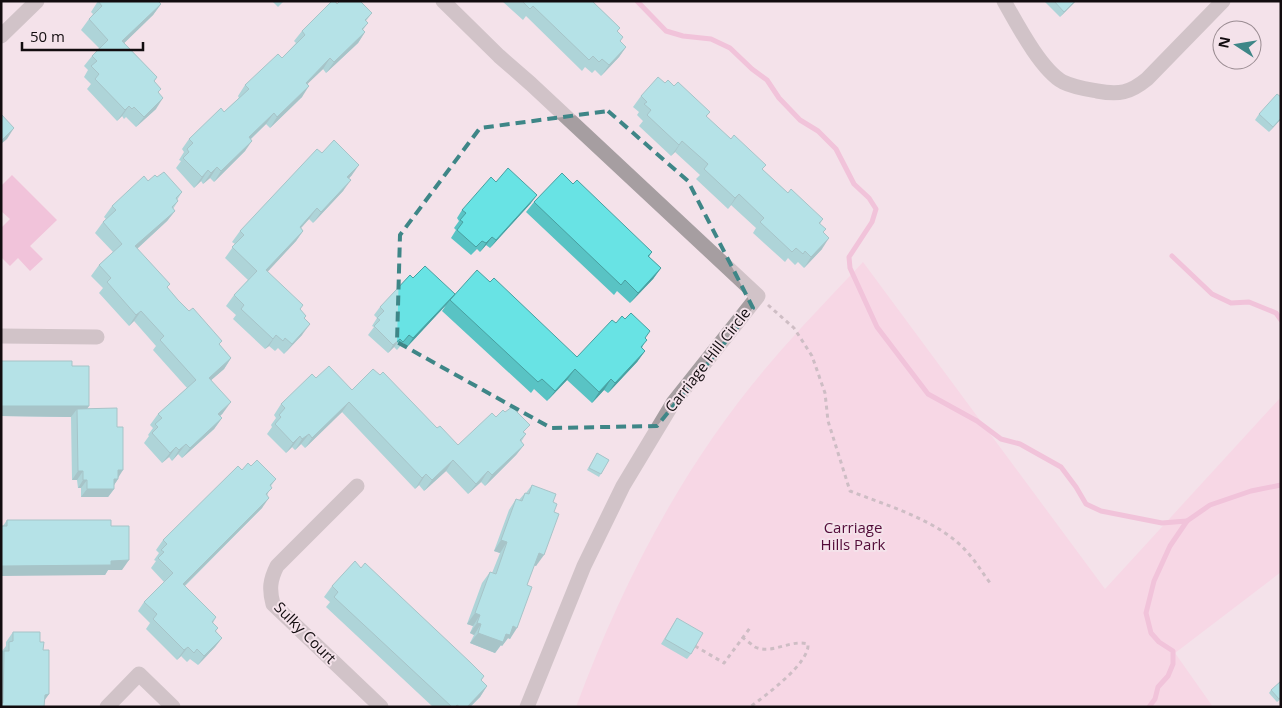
<svg xmlns="http://www.w3.org/2000/svg" width="1282" height="708" font-family="'Open Sans',sans-serif">
<style>
.green{fill:#facae1}
.water{fill:#ee9dc7}
.lines{fill:none;stroke-linecap:round;stroke-linejoin:round}
.stream{stroke:#ee9dc7;stroke-width:5}
.path{stroke:#9f9198;stroke-width:3;stroke-dasharray:4 4;stroke-linecap:butt}
.minor{stroke:#a69ea1;stroke-width:15}
.wall{fill:#59c3c4}
.shaded-wall{fill:#499fa0}
.building{fill:#68e3e4;stroke:#499fa0}
.marked{fill:none;stroke:#3e8687;stroke-width:4;stroke-dasharray:10 6;stroke-linejoin:round}
.labels{text-anchor:middle;stroke-width:4;stroke-linejoin:round;paint-order:stroke}
.street-label{font-size:15px;fill:#120c0f;stroke:#f4e2ea}
.park-label{font-size:15px;fill:#530c39;stroke:#f4e2ea}
</style>
<rect width="100%" height="100%" fill="#f4e2ea"/>
<!-- green -->
<path class="green" d="M863 262 1105 589 1281 397V572L1175 653 1213 707H576C622 583 684 463 771 362 800 328 832 295 863 262Z"/>
<!-- water -->
<polygon class="water" points="12,175 57,220 30,246 43,259 30,271 18,258 10,266 1,257 1,228 10,219 1,211 1,186"/>
<g class="lines">
<!-- stream -->
<g class="stream">
<polyline points="637,1 666,31 683,36 711,39 730,48 752,69 767,80 779,98 800,120 818,131 836,149 854,184 869,198 876,209 872,222 849,257 850,268 877,327 928,394 977,421 1001,439 1020,444 1061,467 1076,487 1086,504 1101,511 1162,523 1187,521"/>
<polyline points="1172,256 1212,294 1231,303 1249,302 1276,313 1281,320"/>
<polyline points="1149,707 1155,699 1158,687 1168,676 1173,664 1173,651 1159,642 1151,633 1146,613 1154,581 1170,546 1187,521 1210,505 1251,491 1281,485"/>
</g>
<!-- path -->
<g class="path">
<path d="M768 305 794 328 812 356 825 393 828 421 850 491C888 506 941 521 968 553 977 563 983 574 991 584"/>
<path d="M742 637C746 640 751 644 755 647 772 655 790 639 808 644 810 663 765 696 750 707"/>
<polyline points="695,646 724,663 750,628"/>
</g>
<!-- minor -->
<g class="minor">
<polyline points="443,1 499,56 531,84 758,296 673,403 623,486 584,566 527,707"/>
<path d="M1004 1C1017 24 1041 70 1063 82 1073 87 1086 89 1097 91 1119 95 1130 93 1147 79L1223 1"/>
<polyline points="1,36 37,1"/>
<polyline points="1,336 97,337"/>
<path d="M357 486 277 566C270 580 269 589 273 604L381 707"/>
<polyline points="107,707 139,674 173,707"/>
</g>
</g>
<!-- wall -->
<g class="wall">
<polygon points="98,1 159,2 161,4 153,15 124,43 157,77 154,82 161,89 158,92 156,109 136,127 126,117 124,119 122,116 117,121 87,89 91,84 84,77 88,70 84,66 92,56 99,48 81,30 89,19 93,14 91,12"/>
<polygon points="272,1 284,1 278,7"/>
<polygon points="502,1 592,1 620,28 617,32 620,41 626,47 619,57 601,76 595,70 592,73 585,67 582,71 526,16 523,20"/>
<polygon points="1044,1 1076,1 1060,17"/>
<polygon points="337,4 372,13 366,21 368,23 363,30 365,32 358,43 326,73 323,69 307,84 302,97 270,128 266,124 251,139 245,151 214,182 210,178 203,184 201,181 194,188 176,168 181,161 179,160 184,152 182,149 189,139 224,112 239,98 238,96 245,85 282,58 296,43 294,41 302,31"/>
<polygon points="665,83 674,86 710,112 706,117 788,193 823,219 820,224 823,232 822,249 804,268 798,262 795,265 788,258 785,262 753,233 756,228 731,205 728,209 696,179 700,175 675,152 671,156 639,126 643,121 637,115 639,112 633,107 641,96"/>
<polygon points="1281,97 1281,119 1269,132 1255,120 1259,114"/>
<polygon points="322,153 352,175 349,178 343,191 313,223 309,219 301,228 303,231 296,241 267,272 300,310 306,316 304,319 302,335 284,354 278,348 275,351 269,346 265,349 233,319 236,315 226,306 234,295 248,280 225,258 235,244 232,242 240,231"/>
<polygon points="157,177 182,192 177,200 178,201 173,209 175,211 167,221 137,249 167,288 231,358 224,369 211,380 223,413 220,416 222,418 214,429 182,458 178,454 172,461 169,457 162,463 144,443 149,436 148,435 153,428 150,425 158,414 187,388 153,350 156,346 134,321 129,326 99,293 103,288 91,276 99,265 113,252 95,233 103,222 106,219 104,217 112,206 148,181"/>
<polygon points="496,182 531,203 490,248 486,245 480,252 477,249 471,255 451,238 456,230 454,228 459,221 457,218 462,210"/>
<polygon points="573,184 652,252 649,257 661,268 653,279 630,303 617,291 614,295 526,212 534,202"/>
<polygon points="413,278 455,294 490,282 577,357 616,323 646,339 642,348 645,351 637,362 608,393 604,390 592,403 567,380 547,401 534,389 531,393 442,311 446,305 407,347 403,343 397,350 394,347 388,353 368,335 374,327 372,326 377,318 374,315 380,307"/>
<polygon points="1,361 72,366 87,409 118,478 118,479 114,485 114,489 108,497 81,497 81,488 78,488 77,480 72,480 71,417 1,416"/>
<polygon points="380,375 437,428 458,445 496,417 525,433 526,434 521,442 524,445 516,455 485,486 481,482 468,494 446,471 424,491 419,485 415,489 342,412 305,448 301,444 295,450 292,447 286,453 267,434 272,427 271,425 276,418 274,415 281,404 316,378 352,390"/>
<polygon points="597,453 609,460 599,477 587,470"/>
<polygon points="251,466 276,479 271,486 262,508 185,586 216,617 213,623 218,628 216,631 222,638 215,647 198,665 190,659 187,662 181,656 177,660 146,629 150,623 138,611 144,602 164,582 151,568 156,561 154,560 159,553 156,550 163,540 242,470"/>
<polygon points="532,485 553,502 536,566 534,565 527,585 510,639 508,638 502,646 501,645 495,653 470,643 474,635 470,633 473,626 467,624 482,583 490,572 492,573 500,553 494,551 509,510 516,499 519,500 525,493 526,493"/>
<polygon points="7,520 111,526 122,570 108,570 105,575 3,526"/>
<polygon points="332,586 484,676 481,680 487,686 480,697 470,707 433,707 326,607 330,602 324,597"/>
<polygon points="677,618 691,654 687,659 661,644"/>
<polygon points="13,632 40,642 43,650 49,694 44,700 1,707 1,655 2,651 6,646 6,642"/>
<polygon points="1271,690 1281,699 1277,702 1269,693"/>
</g>
<!-- shaded-wall -->
<g class="shaded-wall">
<polygon points="1075,1 1076,1 1060,17 1064,12"/>
<polygon points="161,4 153,15 115,52 122,41"/>
<polygon points="365,32 358,43 326,73 334,62"/>
<polygon points="626,47 619,57 601,76 609,65"/>
<polygon points="330,58 323,69 298,93 306,83"/>
<polygon points="309,86 302,97 270,128 277,117"/>
<polygon points="163,98 156,109 136,127 144,117"/>
<polygon points="129,106 122,116 117,121 125,110"/>
<polygon points="274,113 266,124 241,148 249,137"/>
<polygon points="1281,118 1281,119 1269,132 1273,127"/>
<polygon points="14,128 7,139 1,144 1,141"/>
<polygon points="252,141 245,151 214,182 221,171"/>
<polygon points="682,141 675,152 671,156 679,145"/>
<polygon points="359,165 352,175 340,188 347,177"/>
<polygon points="217,167 210,178 203,184 211,173"/>
<polygon points="208,170 201,181 194,188 202,177"/>
<polygon points="351,180 343,191 313,223 321,212"/>
<polygon points="739,194 731,205 728,209 735,198"/>
<polygon points="537,195 531,203 490,248 496,240"/>
<polygon points="317,208 309,219 292,238 300,227"/>
<polygon points="175,211 167,221 128,257 135,246"/>
<polygon points="303,231 296,241 259,281 266,270"/>
<polygon points="492,237 486,245 480,252 486,243"/>
<polygon points="829,238 822,249 804,268 811,257"/>
<polygon points="661,268 653,279 630,303 638,293"/>
<polygon points="455,294 446,305 407,347 413,338"/>
<polygon points="141,311 134,321 129,326 136,315"/>
<polygon points="310,324 302,335 284,354 292,344"/>
<polygon points="276,335 269,346 265,349 273,339"/>
<polygon points="400,339 394,347 388,353 393,345"/>
<polygon points="645,351 637,362 608,393 615,383"/>
<polygon points="231,358 224,369 201,389 209,378"/>
<polygon points="575,369 567,380 547,401 555,391"/>
<polygon points="611,379 604,390 592,403 599,392"/>
<polygon points="231,402 223,413 211,425 218,414"/>
<polygon points="349,402 342,412 305,448 312,438"/>
<polygon points="1,406 89,406 82,417 77,409 71,417 1,416"/>
<polygon points="222,418 214,429 182,458 190,448"/>
<polygon points="309,434 301,444 295,450 302,439"/>
<polygon points="300,436 292,447 286,453 293,443"/>
<polygon points="186,444 178,454 172,461 179,450"/>
<polygon points="524,445 516,455 485,486 492,475"/>
<polygon points="176,447 169,457 162,463 170,453"/>
<polygon points="453,460 446,471 424,491 432,480"/>
<polygon points="118,470 123,470 118,478"/>
<polygon points="78,471 83,471 77,480 72,480"/>
<polygon points="488,471 481,482 468,494 476,484"/>
<polygon points="426,474 419,485 415,489 422,478"/>
<polygon points="114,479 118,479 112,488"/>
<polygon points="83,480 87,480 81,488 78,488"/>
<polygon points="87,489 114,489 108,497 81,497"/>
<polygon points="269,498 262,508 176,594 183,584"/>
<polygon points="501,540 507,542 500,553 494,551"/>
<polygon points="539,553 544,555 536,566 531,564"/>
<polygon points="129,560 122,570 108,570 105,575 1,576 1,566"/>
<polygon points="475,613 480,615 473,626 467,624"/>
<polygon points="477,623 481,624 474,635 470,633"/>
<polygon points="513,626 517,628 510,639 508,638 502,646 501,645 495,653 470,643 478,633 506,634"/>
<polygon points="222,638 215,647 198,665 204,656"/>
<polygon points="188,647 181,656 177,660 184,650"/>
<polygon points="487,686 480,697 470,707 467,707"/>
<polygon points="49,694 42,704 45,695"/>
</g>
<!-- building -->
<g class="building">
<polygon points="98,1 158,1 161,4 122,41 157,77 154,81 161,89 158,92 163,98 144,117 134,107 132,109 129,106 125,110 95,79 99,74 91,66 97,61 92,56 108,40 89,19 102,6"/>
<polygon points="332,1 335,1 337,4 340,1 360,1 372,13 365,20 368,23 362,29 365,32 334,62 330,58 306,83 309,86 277,117 274,113 249,137 252,141 221,171 217,167 211,173 208,170 202,177 183,158 189,152 187,149 193,143 189,139 221,108 224,112 249,89 245,85 278,54 282,58 305,35 302,31"/>
<polygon points="522,1 592,1 620,28 617,31 623,37 620,41 626,47 609,65 602,59 599,62 593,56 589,60 533,6 530,9"/>
<polygon points="1054,1 1075,1 1064,12"/>
<polygon points="658,77 665,83 668,80 674,86 678,82 710,112 706,116 731,139 734,135 766,165 762,169 788,193 791,189 823,219 819,223 826,229 823,232 829,238 811,257 805,251 803,254 796,248 792,252 760,222 764,218 739,194 735,198 704,169 708,164 682,141 679,145 647,115 651,110 644,104 647,102 641,96"/>
<polygon points="1277,94 1281,97 1281,118 1273,127 1259,114"/>
<polygon points="1,114 14,128 1,141"/>
<polygon points="334,140 359,165 347,177 351,180 321,212 317,208 300,227 303,231 266,270 303,305 300,309 306,316 304,318 310,324 292,344 285,338 283,341 276,335 273,339 241,309 244,305 234,295 257,271 232,247 244,235 240,231 317,149 322,153"/>
<polygon points="508,168 537,195 496,240 492,237 486,243 482,241 476,247 457,230 463,222 460,220 466,213 462,210 491,177 496,182"/>
<polygon points="164,172 182,192 176,198 178,201 172,207 175,211 135,246 170,284 167,287 178,300 189,311 193,308 222,341 219,344 231,358 209,378 231,402 218,414 222,418 190,448 186,444 179,450 176,447 170,453 152,433 158,427 155,424 162,418 158,414 196,380 160,340 164,336 141,311 136,315 107,282 111,278 99,265 122,244 103,222 116,210 112,206 144,176 148,181 155,175 157,177"/>
<polygon points="562,173 573,184 577,180 652,252 648,256 661,268 638,293 625,280 621,285 534,202"/>
<polygon points="425,266 455,294 413,338 409,335 403,342 400,339 393,345 374,326 380,320 377,318 384,311 380,307 410,275 413,278"/>
<polygon points="477,270 490,282 494,278 577,357 612,320 616,323 622,316 625,319 631,313 650,331 645,338 647,340 641,347 645,351 615,383 611,379 599,392 575,369 555,391 542,379 538,382 450,300"/>
<polygon points="1,361 72,361 72,366 89,366 89,406 1,406"/>
<polygon points="329,366 352,390 373,369 380,375 383,372 437,428 440,426 458,445 492,413 496,417 503,410 505,412 512,407 530,425 523,432 526,434 520,440 524,445 492,475 488,471 476,484 453,460 432,480 426,474 422,478 349,402 312,438 309,434 302,439 300,436 293,443 275,424 281,417 279,415 285,408 281,404 312,374 316,378"/>
<polygon points="117,408 117,427 123,427 123,470 118,470 118,479 114,479 114,489 87,489 87,480 83,480 83,471 78,471 77,409"/>
<polygon points="597,453 609,460 601,474 589,468"/>
<polygon points="257,460 276,479 270,485 272,488 266,494 269,498 183,584 216,617 212,622 218,628 215,631 222,638 204,656 197,649 194,653 188,647 184,650 153,619 157,614 144,602 173,573 158,558 164,552 161,550 167,544 163,540 238,466 242,470 248,463 251,466"/>
<polygon points="532,485 556,494 553,502 557,504 554,512 559,514 544,555 539,553 527,585 532,587 517,628 513,626 510,635 506,634 503,642 478,633 481,624 477,623 480,615 475,613 490,572 496,574 507,542 501,540 516,499 522,501 525,493 529,494"/>
<polygon points="7,520 111,520 111,526 129,526 129,560 111,561 111,565 1,566 1,526 7,526"/>
<polygon points="355,561 361,568 365,563 471,663 484,676 481,680 487,686 467,707 460,707 457,705 455,707 452,707 334,597 338,592 332,586"/>
<polygon points="677,618 703,633 691,654 665,639"/>
<polygon points="13,632 40,632 40,642 44,642 43,650 49,650 49,694 45,695 44,707 1,707 1,703 3,703 4,651 9,651 9,642 13,641"/>
<polygon points="1281,681 1281,698 1279,699 1271,690"/>
</g>
<!-- marked area -->
<path d="M0 0H1282V708H0ZM608 111 688 181 753 308 657 426 551 428 397 342 400 235 480 128Z" fill="#f4e2ea" fill-opacity=".55" fill-rule="evenodd"/>
<path class="marked" d="M608 111 688 181 753 308 657 426 551 428 397 342 400 235 480 128Z"/>
<g class="labels">
<!-- street labels -->
<g class="street-label">
<text transform="translate(708 360) rotate(-52)" y="5">Carriage Hill Circle</text>
<text transform="translate(305 633) rotate(45)" y="5">Sulky Court</text>
</g>
<!-- park labels -->
<g class="park-label">
<text x="853" y="533">Carriage<tspan x="853" dy="17">Hills Park</tspan></text>
</g>
</g>
<!-- border -->
<rect width="1282" height="708" fill="none" stroke="#120c0f" stroke-width="5"/>
<!-- north arrow -->
<g transform="translate(1237 45) rotate(282)"><circle r="24" fill="#f4e2ea" stroke="#9a8c92"/>
<path d="M0-4L9 19L0 12L-9 19Z" fill="#3e8687"/>
<text y="-8" font-size="14" font-weight="bold" text-anchor="middle" fill="#120c0f">N</text>
</g>
<!-- scale -->
<path d="M22 42v8h121v-8" fill="none" stroke="#120c0f" stroke-width="2.5"/>
<text x="30" y="42" font-size="15" fill="#120c0f" stroke="#f4e2ea" stroke-width="4" paint-order="stroke">50 m</text>
</svg>
